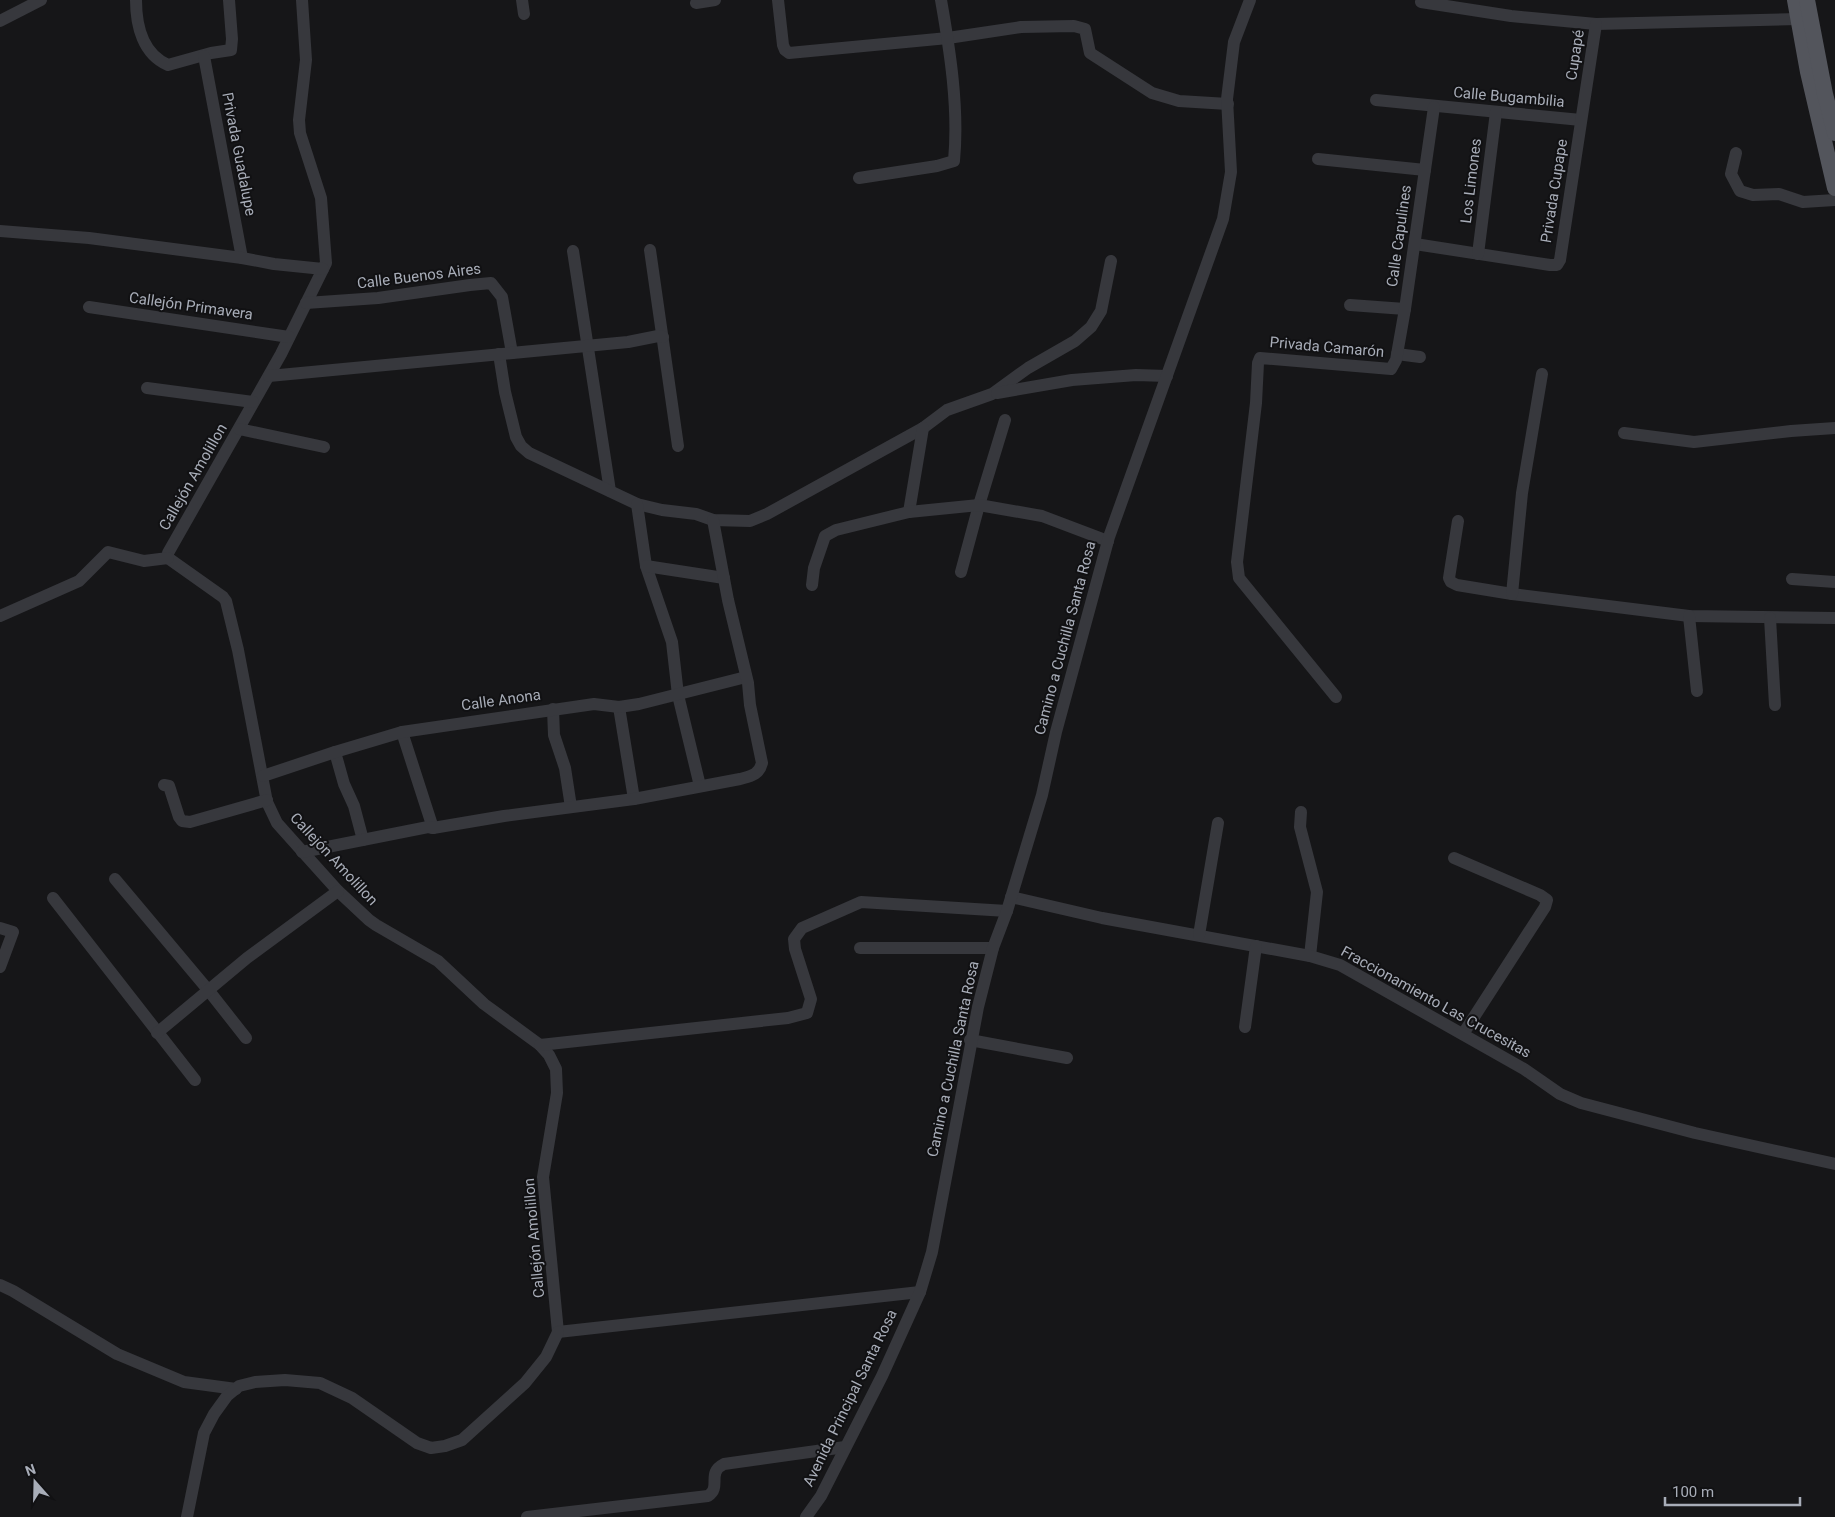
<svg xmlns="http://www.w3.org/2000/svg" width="1835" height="1517" font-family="Roboto,sans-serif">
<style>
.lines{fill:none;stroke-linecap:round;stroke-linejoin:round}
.minor{stroke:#37383d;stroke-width:12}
.major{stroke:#53555c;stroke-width:16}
.labels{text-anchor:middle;stroke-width:4;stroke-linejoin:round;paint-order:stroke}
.street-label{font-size:15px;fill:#a8adb8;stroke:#111113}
</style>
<rect width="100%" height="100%" fill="#161618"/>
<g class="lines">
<!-- minor -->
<g class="minor">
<path d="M136 0C136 26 143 54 168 65L211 53 231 50 232 39 229 0"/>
<polyline points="302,0 306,60 299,120 300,133 321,198 326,263 281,354 168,553 168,558 223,597 226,601 238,650 267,802 277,823 302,851 338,891 369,920 376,925 438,961 484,1004 540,1045 549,1055 556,1069 557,1093 543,1177 558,1332"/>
<polyline points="522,0 524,14"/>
<polyline points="778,0 783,45 785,50 789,53 948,38 1021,27 1074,26 1085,29 1090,53 1152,93 1179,101 1228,104"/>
<polyline points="1421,2 1511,16 1596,24 1798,19"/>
<polyline points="696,3 715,0"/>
<polyline points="0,21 41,0"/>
<polyline points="204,56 242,258"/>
<polyline points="1376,100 1581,120"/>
<polyline points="1736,153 1731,174 1740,191 1753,195 1779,194 1803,202 1835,200"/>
<polyline points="1318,159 1425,170"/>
<path d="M859 178 937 166 954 161C959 108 950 51 941 0"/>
<polyline points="0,231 89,238 242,258 274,264 323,269"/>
<polyline points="1415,244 1550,265 1557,265 1560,260 1596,24"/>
<polyline points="650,250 678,446"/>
<polyline points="573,251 610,491"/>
<polyline points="1478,254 1496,112"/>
<polyline points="306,303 378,298 470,285 491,283 502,297 512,353"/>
<polyline points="1350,305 1405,309"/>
<polyline points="89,307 289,337"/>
<polyline points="499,354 505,392 516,437 521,446 529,453 637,504 662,510 696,514 713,520 750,521 767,514 923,428 947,410 992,394 1028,368 1075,341 1091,327 1101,311 1111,261"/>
<polyline points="1397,354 1420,357"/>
<polyline points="269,376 628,342 658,336 663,337"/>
<polyline points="147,388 253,402"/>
<polyline points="997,393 1072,380 1136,375 1167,376"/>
<polyline points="239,429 324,447"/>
<polyline points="1624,433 1694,442 1791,431 1835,428"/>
<polyline points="637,504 646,566 672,642 678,695 700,786"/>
<polyline points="909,512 923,428"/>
<polyline points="1458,521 1449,578 1451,582 1457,585 1512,594 1689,616 1835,618"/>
<polyline points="646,566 724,578"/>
<polyline points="961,572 979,505 1005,420"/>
<polyline points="1792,579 1835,582"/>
<polyline points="812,585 814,568 825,536 836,530 909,512 979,505 1042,516 1108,541"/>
<polyline points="1512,594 1522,493 1542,374"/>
<polyline points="0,616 79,581 108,552 144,561 168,558"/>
<polyline points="1689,616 1697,691"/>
<polyline points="1770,618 1775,705"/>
<polyline points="1336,697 1239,578 1237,562 1256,403 1258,363 1260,358 1391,369 1396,360 1405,309 1434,107"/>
<polyline points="619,707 634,799"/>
<polyline points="553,709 554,735 565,768 571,807"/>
<polyline points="402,732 433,828"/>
<polyline points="335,752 344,784 354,806 363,840"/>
<polyline points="263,776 335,752 402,732 594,704 619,707 639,704 746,677"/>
<polyline points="164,785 169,786 170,789 179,817 182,821 190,822 267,800"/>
<polyline points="1301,812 1300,827 1317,892 1310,956"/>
<path d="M302 852 428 827 433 828 504 816 634 799 740 779C751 776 759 775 762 763L750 705 748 683 728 600 713 520"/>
<polyline points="1454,858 1540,895 1547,900 1545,907 1463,1034"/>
<polyline points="115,879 209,991 246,1038"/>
<polyline points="1011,897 1102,918 1310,956 1340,965 1524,1069 1560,1094 1581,1103 1695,1133 1835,1164"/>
<polyline points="53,898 195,1080"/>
<polyline points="0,928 13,932 0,967"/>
<polyline points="1199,935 1218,823"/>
<polyline points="860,948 993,948"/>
<polyline points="1245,1027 1256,946"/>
<polyline points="157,1033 247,958 338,891"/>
<polyline points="970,1040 1067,1058"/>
<polyline points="540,1045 788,1018 807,1013 811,999 795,949 794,939 802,928 861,902 1007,911"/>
<polyline points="0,1285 13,1291 117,1354 184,1382 236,1389"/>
<polyline points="558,1332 920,1292"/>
<polyline points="187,1517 204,1433 214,1414 227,1396 239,1386 255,1382 285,1380 320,1383 352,1398 417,1443 431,1448 445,1446 462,1440 525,1383 546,1357 558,1332"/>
<path d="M527 1517 708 1496C722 1487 706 1473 724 1464L845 1447"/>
<polyline points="806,1517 821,1496 882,1376 920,1292 932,1252 978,1007 993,948 1007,911 1042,795 1056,732 1109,537 1223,219 1231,172 1227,99 1234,42 1250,0"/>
</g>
<!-- major -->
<g class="major">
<polyline points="1795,0 1808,72 1835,188"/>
<polyline points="1807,0 1825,94 1835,133"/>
</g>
</g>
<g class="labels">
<!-- street labels -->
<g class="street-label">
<text transform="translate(1575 55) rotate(-81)" y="5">Cupapé</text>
<text transform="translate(1509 97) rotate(5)" y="5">Calle Bugambilia</text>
<text transform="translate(239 154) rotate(79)" y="5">Privada Guadalupe</text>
<text transform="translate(1471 181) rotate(-83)" y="5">Los Limones</text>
<text transform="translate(1554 191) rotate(-81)" y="5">Privada Cupape</text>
<text transform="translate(1399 236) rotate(-82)" y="5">Calle Capulines</text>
<text transform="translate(419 276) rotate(-7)" y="5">Calle Buenos Aires</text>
<text transform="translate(191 306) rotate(8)" y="5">Callejón Primavera</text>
<text transform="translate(1327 347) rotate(5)" y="5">Privada Camarón</text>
<text transform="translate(193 477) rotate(-60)" y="5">Callejón Amolillon</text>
<text transform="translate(1065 638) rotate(-75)" y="5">Camino a Cuchilla Santa Rosa</text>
<text transform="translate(501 700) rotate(-8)" y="5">Calle Anona</text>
<text transform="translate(334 859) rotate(47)" y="5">Callejón Amolillon</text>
<text transform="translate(1436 1002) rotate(29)" y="5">Fraccionamiento Las Crucesitas</text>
<text transform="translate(953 1059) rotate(-78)" y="5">Camino a Cuchilla Santa Rosa</text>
<text transform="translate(534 1238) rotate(-95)" y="5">Callejón Amolillon</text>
<text transform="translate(850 1398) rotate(-64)" y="5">Avenida Principal Santa Rosa</text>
</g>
</g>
<!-- north arrow -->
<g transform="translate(35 1482) rotate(340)" stroke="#111113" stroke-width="4" paint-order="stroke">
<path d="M0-4L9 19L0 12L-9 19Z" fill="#a8adb8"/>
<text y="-8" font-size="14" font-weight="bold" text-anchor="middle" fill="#a8adb8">N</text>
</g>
<!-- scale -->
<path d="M1665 1497v8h135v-8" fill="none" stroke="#a8adb8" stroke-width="2.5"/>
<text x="1672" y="1497" font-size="15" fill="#a8adb8" stroke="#111113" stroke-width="4" paint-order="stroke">100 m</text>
</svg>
